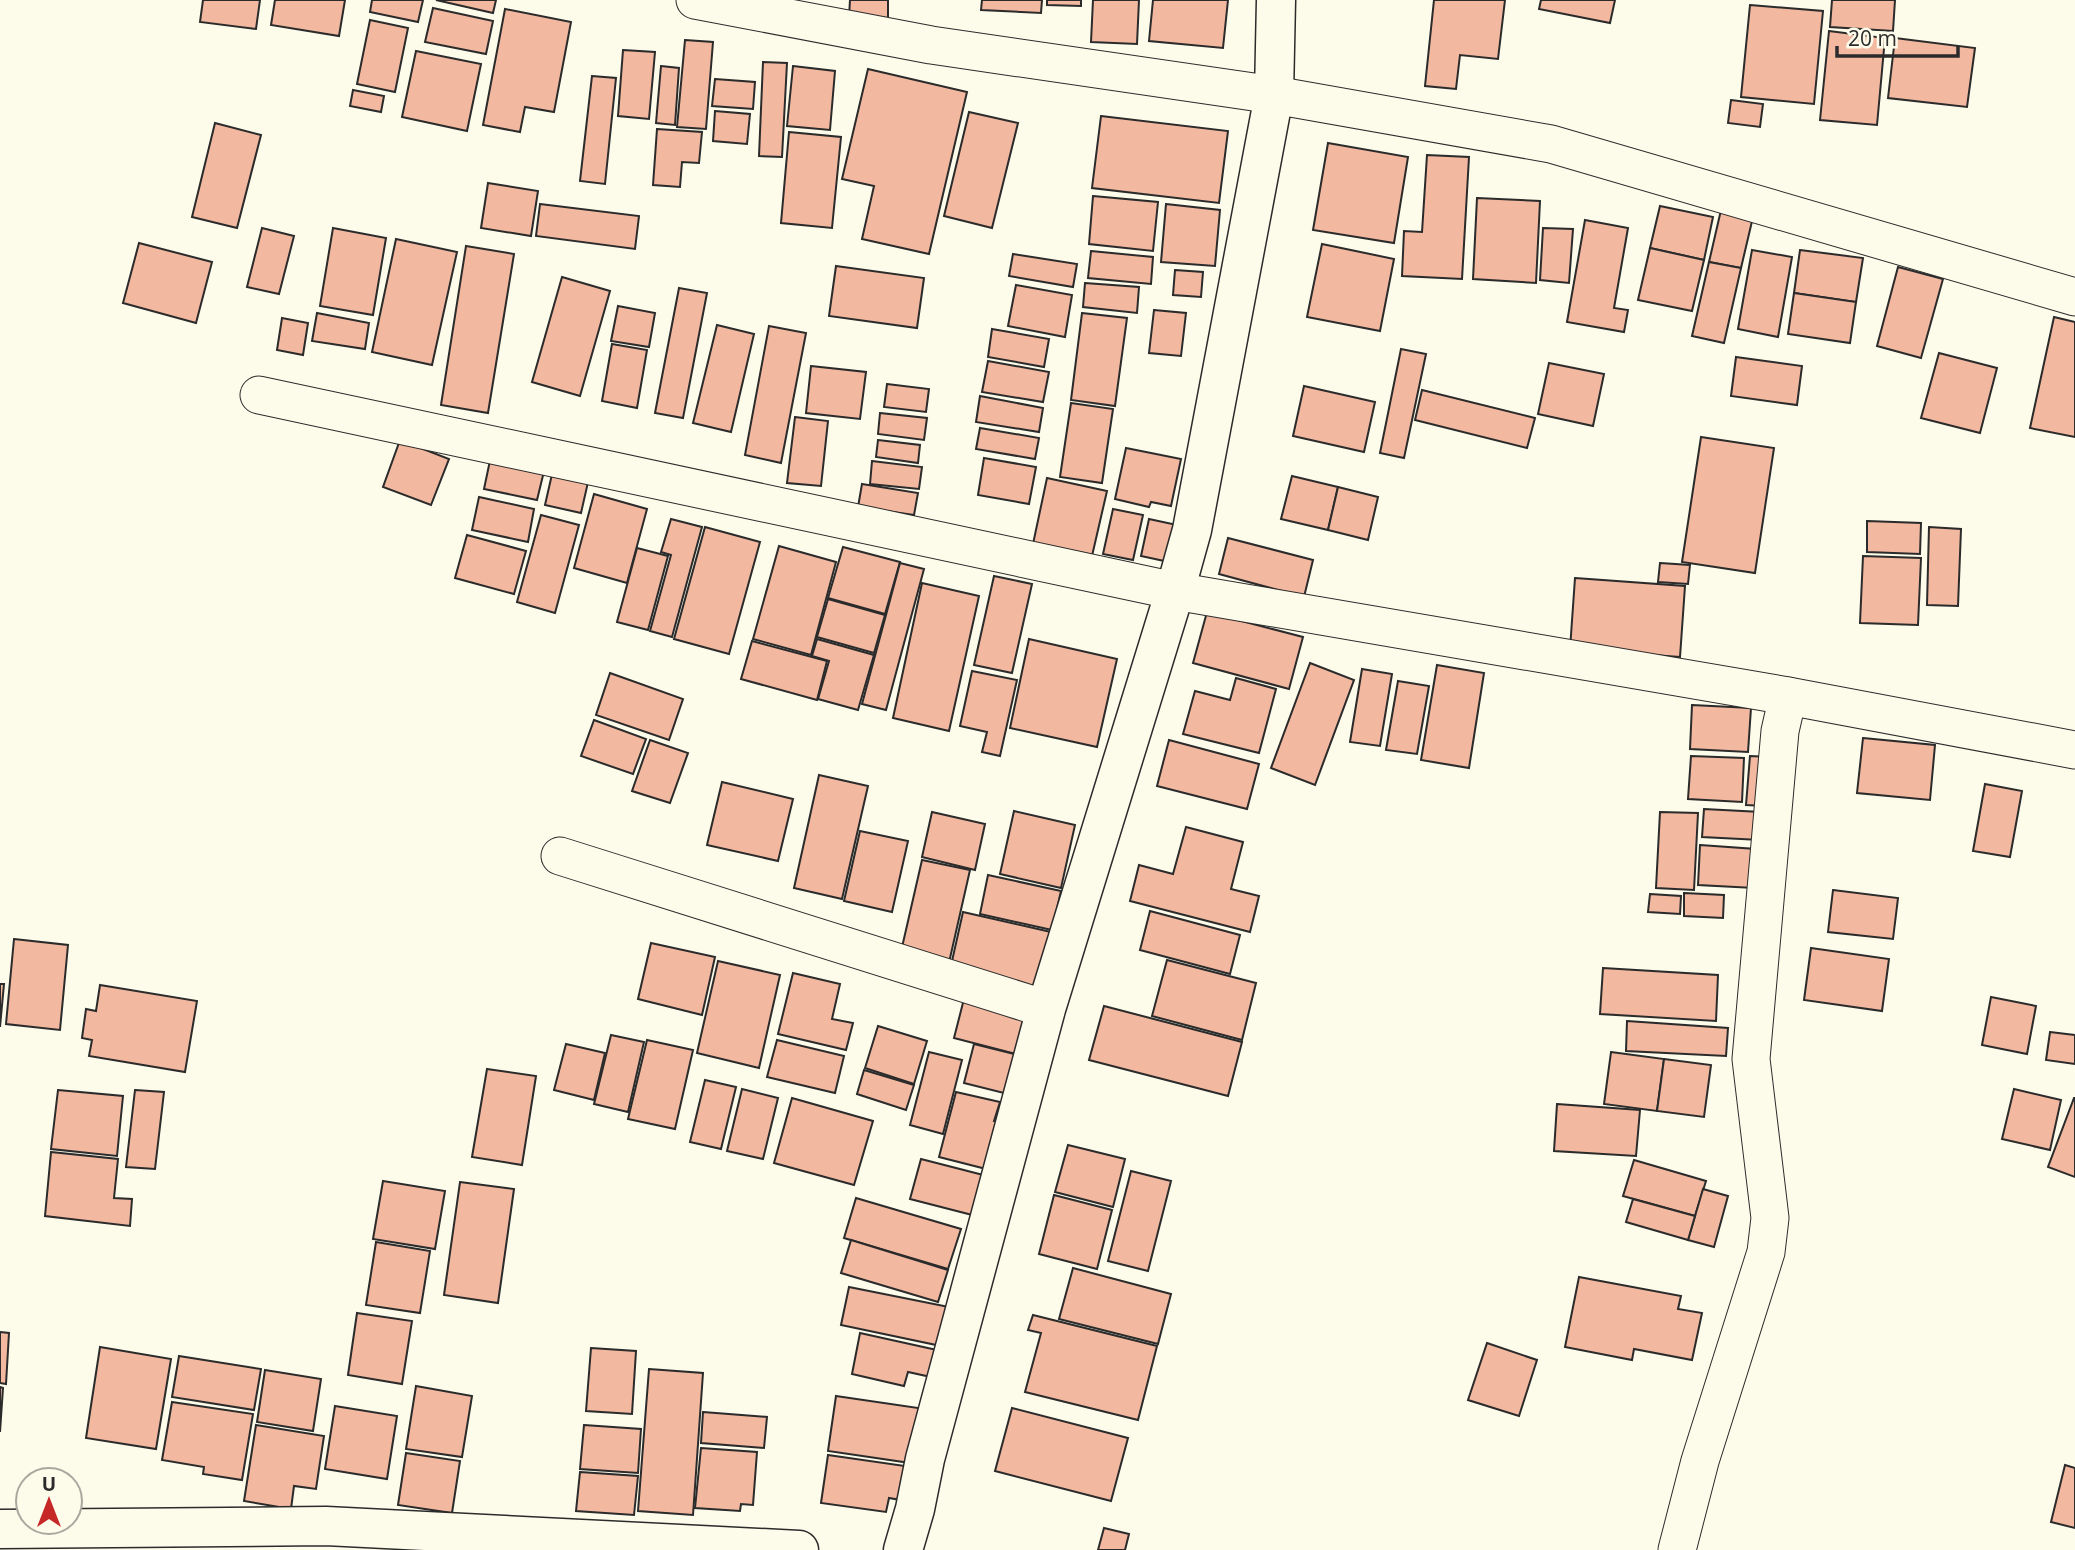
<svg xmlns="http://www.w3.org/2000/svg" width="2075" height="1550" font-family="'Open Sans',sans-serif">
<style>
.building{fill:#f2b8a0;stroke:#2b2b2b;stroke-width:2}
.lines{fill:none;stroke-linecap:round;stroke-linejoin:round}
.street-casing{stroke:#2b2b2b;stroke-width:39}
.secondary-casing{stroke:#2b2b2b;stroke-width:41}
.street{stroke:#fdfbea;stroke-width:37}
.secondary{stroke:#fdfbea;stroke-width:38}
</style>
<rect width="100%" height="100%" fill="#fdfbea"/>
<!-- building -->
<g class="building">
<polygon points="203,0 260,0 256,29 200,22"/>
<polygon points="275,0 345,0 339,36 271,25"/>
<polygon points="372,0 423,0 418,22 370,12"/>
<polygon points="436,0 496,0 493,13"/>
<polygon points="850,0 888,0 888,18 849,17"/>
<polygon points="982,0 1042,0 1041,13 981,10"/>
<polygon points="1047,0 1081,0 1081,6 1047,5"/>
<polygon points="1093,0 1139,0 1137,44 1091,42"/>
<polygon points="1153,0 1228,0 1223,48 1149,41"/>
<polygon points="1434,0 1505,0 1498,59 1460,55 1456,89 1425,86"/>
<polygon points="1541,0 1615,0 1610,23 1539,9"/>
<polygon points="1832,0 1895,0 1893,31 1830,27"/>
<polygon points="1750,5 1823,11 1814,104 1741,97"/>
<polygon points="433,8 493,21 486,54 425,42"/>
<polygon points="505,9 571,22 554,112 525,107 520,132 483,125"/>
<polygon points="370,20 408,28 395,92 357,84"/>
<polygon points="1829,31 1885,38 1877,125 1820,120"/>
<polygon points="1895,38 1975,48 1967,107 1888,98"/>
<polygon points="685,40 713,42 706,129 677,127"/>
<polygon points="623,50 655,52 649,119 618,116"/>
<polygon points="416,51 481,64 467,131 402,117"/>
<polygon points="763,62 787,63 782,157 759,156"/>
<polygon points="661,66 679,68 675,125 656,123"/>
<polygon points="793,66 835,71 830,130 787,126"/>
<polygon points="868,69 967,92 929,254 862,239 874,186 842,179"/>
<polygon points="592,76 616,78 605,184 580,181"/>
<polygon points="715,79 755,82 753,109 712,106"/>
<polygon points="353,90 384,96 381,112 350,106"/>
<polygon points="1731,100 1763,104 1760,127 1728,123"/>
<polygon points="715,111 750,114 747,144 713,141"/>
<polygon points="969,112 1018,123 992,228 944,216"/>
<polygon points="1101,116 1228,131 1219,203 1092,188"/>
<polygon points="215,123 261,135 237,228 192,217"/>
<polygon points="657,129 702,132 699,163 682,162 680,187 653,185"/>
<polygon points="789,132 841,137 832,228 781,223"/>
<polygon points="1328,143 1408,157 1394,243 1313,230"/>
<polygon points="1427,155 1469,157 1462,279 1402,276 1404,231 1422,232"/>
<polygon points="488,183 538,191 531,236 481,228"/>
<polygon points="1093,196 1158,202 1153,251 1089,244"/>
<polygon points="1477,198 1540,201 1536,283 1473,279"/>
<polygon points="540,204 639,216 635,249 536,236"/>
<polygon points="1166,204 1220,210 1215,266 1161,262"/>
<polygon points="1660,206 1713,217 1704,260 1650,248"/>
<polygon points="1721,210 1753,217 1741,268 1709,262"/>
<polygon points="1585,220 1628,228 1614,308 1628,310 1624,332 1567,322"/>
<polygon points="262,228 294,236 279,294 247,287"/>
<polygon points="333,228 386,238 373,315 320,306"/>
<polygon points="1543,228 1573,229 1569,283 1540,280"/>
<polygon points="396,239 457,252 432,365 372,352"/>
<polygon points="139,243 212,262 196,323 123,303"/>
<polygon points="1322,244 1394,259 1380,331 1307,317"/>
<polygon points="466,246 514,254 488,413 441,405"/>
<polygon points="1650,248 1704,260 1692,311 1638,300"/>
<polygon points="1752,250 1792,257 1778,337 1738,329"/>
<polygon points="1800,250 1863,258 1856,302 1794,293"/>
<polygon points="1091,251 1153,257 1151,284 1088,278"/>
<polygon points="1013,254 1077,264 1073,287 1009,276"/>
<polygon points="1709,262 1741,268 1724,343 1692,336"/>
<polygon points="836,266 924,278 917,328 829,316"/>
<polygon points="1898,267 1943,279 1921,358 1877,346"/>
<polygon points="1175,270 1203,272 1201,297 1173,295"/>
<polygon points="562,277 610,291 580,396 532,382"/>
<polygon points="1085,283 1139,287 1137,313 1083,307"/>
<polygon points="1016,285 1072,295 1065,337 1008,326"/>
<polygon points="679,288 707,293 683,418 655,413"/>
<polygon points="1794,293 1856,302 1850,343 1788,334"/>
<polygon points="618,306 655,313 649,347 611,341"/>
<polygon points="1154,310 1186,313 1181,356 1149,353"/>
<polygon points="317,313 369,323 365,349 312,341"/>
<polygon points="1082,313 1127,318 1115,406 1071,400"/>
<polygon points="2054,317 2075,322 2075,437 2030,428"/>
<polygon points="282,318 308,323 303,355 277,350"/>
<polygon points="717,325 754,334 731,432 693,423"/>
<polygon points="769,326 806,333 781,463 745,455"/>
<polygon points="992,329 1049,339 1044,367 988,357"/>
<polygon points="612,344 647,350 637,408 602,401"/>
<polygon points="1401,349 1426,354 1404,458 1380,453"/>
<polygon points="1939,353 1997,368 1980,433 1921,418"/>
<polygon points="1736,357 1802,366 1797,405 1731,396"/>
<polygon points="988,361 1049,372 1043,402 982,392"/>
<polygon points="1549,363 1604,374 1593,426 1538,414"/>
<polygon points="811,366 866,372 860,419 806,413"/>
<polygon points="887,384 929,389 926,412 884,407"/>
<polygon points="1304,386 1375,402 1364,452 1293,436"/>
<polygon points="1422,390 1535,418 1527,448 1415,420"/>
<polygon points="980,396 1043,408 1039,432 976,422"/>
<polygon points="1071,403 1113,409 1102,483 1060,477"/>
<polygon points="880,413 927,418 924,440 878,434"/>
<polygon points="795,417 828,421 821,486 787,483"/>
<polygon points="980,428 1039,438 1035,459 976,449"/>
<polygon points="1701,437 1774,448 1755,573 1682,562"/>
<polygon points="400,440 449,459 431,505 383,487"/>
<polygon points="878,440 920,445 918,463 876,457"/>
<polygon points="1126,448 1181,459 1171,506 1151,502 1149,507 1115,499"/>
<polygon points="492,451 546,463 537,500 484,489"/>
<polygon points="984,458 1036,467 1029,504 978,495"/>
<polygon points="555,461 591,469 581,513 545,505"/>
<polygon points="872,461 922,467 919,489 870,484"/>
<polygon points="1292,476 1338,487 1328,530 1281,519"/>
<polygon points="1047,478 1107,491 1092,556 1033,544"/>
<polygon points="862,484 918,493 914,515 858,507"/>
<polygon points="1338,487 1378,497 1368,540 1328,530"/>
<polygon points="594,494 647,509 627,583 574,568"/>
<polygon points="479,497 534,509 528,542 472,530"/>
<polygon points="1113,509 1143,515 1133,560 1103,554"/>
<polygon points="541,515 579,525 555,613 517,602"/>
<polygon points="671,519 702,527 672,637 650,631 671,555 661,552"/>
<polygon points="1149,519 1177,525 1169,562 1141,556"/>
<polygon points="1867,521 1921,523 1920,554 1867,552"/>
<polygon points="705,527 760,542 729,654 674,639"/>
<polygon points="1929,527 1961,529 1958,606 1927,605"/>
<polygon points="467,535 526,551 514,594 455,578"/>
<polygon points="1228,538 1313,560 1304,597 1219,574"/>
<polygon points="779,546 836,562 811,655 753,639"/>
<polygon points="843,547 900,562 885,614 828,598"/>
<polygon points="637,548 668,556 648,630 617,622"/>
<polygon points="1863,556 1921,558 1918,625 1860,623"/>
<polygon points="900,563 924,569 886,710 862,704"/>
<polygon points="1660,563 1690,565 1688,584 1658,582"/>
<polygon points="994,576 1032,584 1012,673 974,665"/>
<polygon points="1575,578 1685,586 1680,657 1570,649"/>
<polygon points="922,583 979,596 949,731 893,718"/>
<polygon points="828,599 885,615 874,653 817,637"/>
<polygon points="1207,612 1303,637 1289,689 1193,663"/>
<polygon points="817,639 874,655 858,710 818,699 829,661 812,656"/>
<polygon points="1029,639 1117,659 1097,747 1010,728"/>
<polygon points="752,641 827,661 817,700 741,679"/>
<polygon points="1310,663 1354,680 1315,785 1271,768"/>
<polygon points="1437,665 1484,673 1469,768 1421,760"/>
<polygon points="1362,669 1392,674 1380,746 1350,742"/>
<polygon points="972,671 1017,680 1000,756 982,752 987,732 960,726"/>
<polygon points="610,673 683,699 669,740 596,715"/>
<polygon points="1236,678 1276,689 1259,753 1183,734 1195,691 1230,700"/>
<polygon points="1398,681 1429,686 1417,754 1386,750"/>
<polygon points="1692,705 1751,708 1748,752 1690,749"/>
<polygon points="594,720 646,739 633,774 581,756"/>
<polygon points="1863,738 1935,745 1930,800 1857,793"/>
<polygon points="650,740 688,753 670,803 632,791"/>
<polygon points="1169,740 1259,764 1247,809 1157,786"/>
<polygon points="1691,756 1744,758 1742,802 1688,799"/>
<polygon points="1750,756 1770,757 1766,806 1746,805"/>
<polygon points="819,775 868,786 842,899 794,888"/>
<polygon points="722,782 793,799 778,861 707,845"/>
<polygon points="1985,784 2022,791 2010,857 1973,851"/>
<polygon points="1704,809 1761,812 1760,840 1702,837"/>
<polygon points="1014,811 1075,825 1061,888 1000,874"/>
<polygon points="932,812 985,824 975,870 922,857"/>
<polygon points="1660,812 1698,813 1694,890 1656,888"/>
<polygon points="1186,827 1243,842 1231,889 1259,896 1250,932 1130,901 1139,865 1173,874"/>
<polygon points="860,831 908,841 892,912 844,901"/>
<polygon points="1700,845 1756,849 1754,888 1698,885"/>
<polygon points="922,860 970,870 948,967 900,956"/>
<polygon points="988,875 1061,891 1052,930 980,914"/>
<polygon points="1833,890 1898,898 1893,939 1828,932"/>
<polygon points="1684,893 1724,895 1723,918 1684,916"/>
<polygon points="1650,894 1681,896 1680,914 1648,912"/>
<polygon points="1150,911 1240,935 1230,974 1140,950"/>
<polygon points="963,912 1051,932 1038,989 950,970"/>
<polygon points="14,939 68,945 60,1030 6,1024"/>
<polygon points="651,943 715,957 702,1015 638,999"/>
<polygon points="1811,948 1889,959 1882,1011 1804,1000"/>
<polygon points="1167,960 1256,983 1242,1040 1152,1016"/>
<polygon points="718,961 780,975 759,1068 697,1053"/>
<polygon points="1603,968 1718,975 1716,1021 1600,1014"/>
<polygon points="793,973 840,984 832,1019 853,1023 846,1050 778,1034"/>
<polygon points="0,984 4,984 0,1027"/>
<polygon points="100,985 197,1001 185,1072 89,1056 92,1040 82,1038 86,1009 96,1011"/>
<polygon points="966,991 1037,1009 1024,1056 954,1038"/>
<polygon points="1991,997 2036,1006 2027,1054 1982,1045"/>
<polygon points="1104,1006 1242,1042 1228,1096 1089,1060"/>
<polygon points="1627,1021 1728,1028 1726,1056 1626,1051"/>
<polygon points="878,1026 927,1041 914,1084 865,1068"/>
<polygon points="2050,1032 2075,1035 2075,1064 2046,1060"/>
<polygon points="611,1035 644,1042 628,1112 594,1104"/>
<polygon points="647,1040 693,1050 675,1129 628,1119"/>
<polygon points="777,1040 844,1056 835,1093 767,1077"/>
<polygon points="566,1044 605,1053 594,1100 554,1090"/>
<polygon points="974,1044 1030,1058 1020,1097 964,1083"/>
<polygon points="929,1052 962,1060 943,1134 910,1125"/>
<polygon points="1611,1052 1664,1059 1657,1111 1604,1104"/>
<polygon points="1664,1059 1711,1065 1704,1117 1657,1111"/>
<polygon points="487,1069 536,1076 522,1165 472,1157"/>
<polygon points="864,1070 914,1085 906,1110 857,1094"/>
<polygon points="705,1080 736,1087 721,1149 690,1142"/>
<polygon points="742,1089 778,1098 763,1159 727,1151"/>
<polygon points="2014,1089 2061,1100 2050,1150 2002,1139"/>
<polygon points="58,1090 123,1096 117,1156 51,1149"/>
<polygon points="135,1090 164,1092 155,1169 126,1167"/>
<polygon points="956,1092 1000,1102 994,1121 1007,1124 994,1171 939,1157"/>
<polygon points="792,1098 873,1121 854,1185 774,1163"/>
<polygon points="2074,1098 2075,1098 2075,1177 2048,1167"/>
<polygon points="1557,1104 1640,1110 1636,1156 1554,1151"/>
<polygon points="1068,1145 1125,1159 1113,1207 1055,1192"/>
<polygon points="51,1152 118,1159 114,1198 132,1199 130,1226 45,1216"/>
<polygon points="921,1159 991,1177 980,1217 910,1199"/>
<polygon points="1634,1160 1706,1181 1695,1216 1623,1196"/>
<polygon points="1131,1171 1171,1181 1148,1271 1108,1261"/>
<polygon points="383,1181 445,1191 435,1249 373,1239"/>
<polygon points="460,1182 514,1189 498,1303 444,1295"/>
<polygon points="1703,1189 1728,1196 1714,1247 1688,1240"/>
<polygon points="1054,1195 1112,1210 1097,1269 1039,1254"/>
<polygon points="856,1198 961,1229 948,1269 844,1238"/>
<polygon points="1633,1199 1695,1216 1688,1240 1626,1222"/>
<polygon points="851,1240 948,1270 938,1302 841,1273"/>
<polygon points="376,1242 430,1251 420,1313 366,1305"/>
<polygon points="1073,1268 1171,1294 1158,1344 1059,1319"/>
<polygon points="1579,1277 1681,1296 1678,1309 1702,1313 1692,1360 1634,1349 1632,1360 1565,1347"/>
<polygon points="849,1287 949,1307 941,1346 841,1325"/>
<polygon points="357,1313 412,1321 402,1384 348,1375"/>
<polygon points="1033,1315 1157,1346 1138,1420 1025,1392 1041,1333 1028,1330"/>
<polygon points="0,1332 9,1333 6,1384 0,1383"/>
<polygon points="860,1333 946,1352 940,1379 908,1372 904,1386 852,1374"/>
<polygon points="1487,1343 1537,1360 1519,1416 1468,1400"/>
<polygon points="100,1347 171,1359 156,1449 86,1438"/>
<polygon points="591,1348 636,1351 632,1414 586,1411"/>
<polygon points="179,1356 261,1369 254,1410 172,1397"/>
<polygon points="649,1369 703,1373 693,1515 638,1511"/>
<polygon points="265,1370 321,1379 313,1431 257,1422"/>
<polygon points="416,1386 472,1396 462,1457 406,1449"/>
<polygon points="0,1387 3,1388 0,1432"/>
<polygon points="836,1396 932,1410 924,1465 828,1451"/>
<polygon points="172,1402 253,1414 242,1480 203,1474 204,1467 162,1460"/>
<polygon points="335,1406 397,1416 387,1479 325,1469"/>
<polygon points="1012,1408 1128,1438 1111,1501 995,1471"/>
<polygon points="703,1412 767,1417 764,1448 701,1443"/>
<polygon points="256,1425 324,1436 316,1489 294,1486 291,1509 244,1501"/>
<polygon points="584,1425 641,1429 638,1473 580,1469"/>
<polygon points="701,1448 757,1452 753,1505 741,1504 740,1511 695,1508"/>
<polygon points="406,1453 460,1461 452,1513 398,1505"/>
<polygon points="828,1455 912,1467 906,1501 889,1498 886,1512 821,1503"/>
<polygon points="2065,1465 2075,1468 2075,1528 2051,1522"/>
<polygon points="580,1472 638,1476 634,1515 576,1511"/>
<polygon points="1104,1528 1129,1534 1125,1550 1098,1550"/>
</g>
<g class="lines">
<defs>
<g id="street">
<polyline points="695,0 931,45 1274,95 1551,144 2075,297"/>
<polyline points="259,395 1175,591 1788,696 2075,750"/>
<polyline points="560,856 1046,1009"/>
<polyline points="1677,1550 1700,1461 1766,1252 1770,1218 1751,1059 1780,731 1788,696"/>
</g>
<g id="secondary">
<polyline points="0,1529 326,1526 799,1550"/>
<polyline points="903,1550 915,1509 925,1459 1046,1009 1175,591 1192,530 1274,95 1276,0"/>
</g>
</defs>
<!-- street casing -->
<use href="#street" class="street-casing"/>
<!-- secondary casing -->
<use href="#secondary" class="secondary-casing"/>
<!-- street -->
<use href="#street" class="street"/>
<!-- secondary -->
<use href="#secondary" class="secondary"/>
</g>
<!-- north arrow -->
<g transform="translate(49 1501)"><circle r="33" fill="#fdfbea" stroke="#a9a89e" stroke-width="2"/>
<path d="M0-5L12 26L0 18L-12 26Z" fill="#c62828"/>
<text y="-10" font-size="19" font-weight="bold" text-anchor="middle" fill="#2b2b2b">U</text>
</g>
<!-- scale -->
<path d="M1837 46v10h121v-10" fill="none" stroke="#2b2b2b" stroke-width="3.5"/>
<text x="1848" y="46" font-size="21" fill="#2b2b2b" stroke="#fdfbea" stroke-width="5" paint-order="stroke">20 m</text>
</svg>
